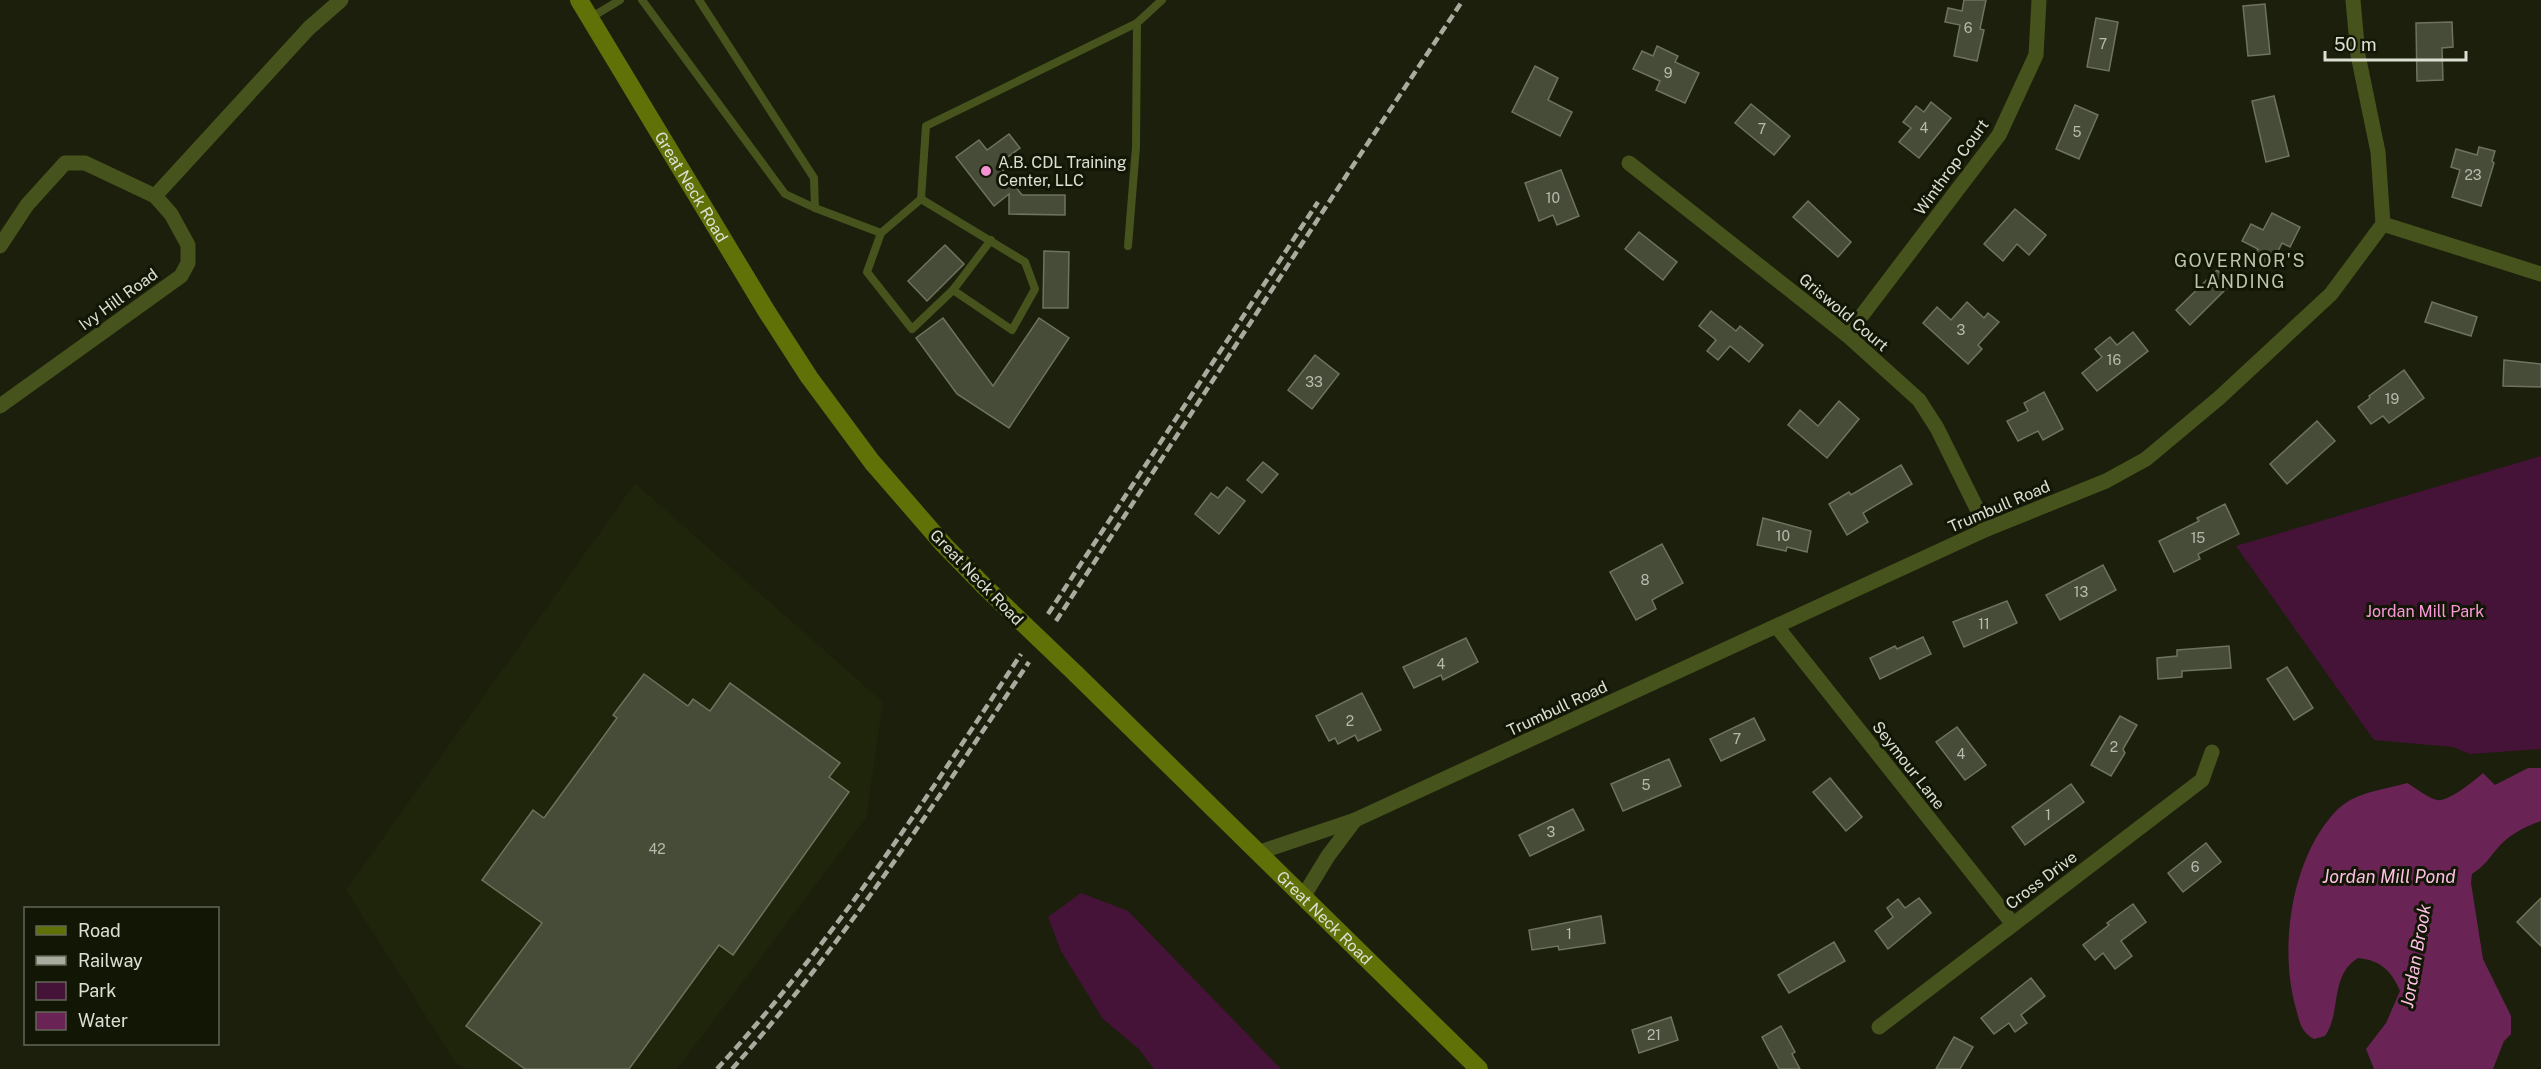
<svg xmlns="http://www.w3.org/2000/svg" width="2541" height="1069" font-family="'Public Sans',sans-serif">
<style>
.built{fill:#1f250b}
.green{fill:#461338}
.water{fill:#692355}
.building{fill:#474c38;stroke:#6d735d;stroke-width:1.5}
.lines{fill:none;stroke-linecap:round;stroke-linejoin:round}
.service{stroke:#47531c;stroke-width:8}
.minor{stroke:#47531c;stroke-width:15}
.secondary{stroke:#5f7107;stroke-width:18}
.rail{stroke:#a8ac9e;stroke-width:4.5;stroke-dasharray:9 4.5;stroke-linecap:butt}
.secondary-bridge{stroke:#5f7107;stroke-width:18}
.poi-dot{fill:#f491d3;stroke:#121605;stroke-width:2}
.labels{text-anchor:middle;stroke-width:6;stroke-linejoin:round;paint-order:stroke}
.number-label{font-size:14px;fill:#b7bbad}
.poi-label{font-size:16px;fill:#dce0d4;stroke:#121605;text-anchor:start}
.street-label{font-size:16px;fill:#dce0d4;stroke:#121605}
.park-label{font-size:16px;fill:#fd97db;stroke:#121605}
.neighbourhood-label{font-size:18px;letter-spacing:1.5px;fill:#bdc4ac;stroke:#121605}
.water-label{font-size:18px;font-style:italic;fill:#febfe7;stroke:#121605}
</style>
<rect width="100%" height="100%" fill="#1b1f0c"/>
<!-- built -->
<polygon class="built" points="635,483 883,702 866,818 677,1069 466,1069 455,1062 346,890"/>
<!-- green -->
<g class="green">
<polygon points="2541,456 2541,749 2470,754 2453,747 2374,740 2236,546"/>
<polygon points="1081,893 1128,911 1281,1069 1154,1069 1139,1049 1103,1019 1061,951 1048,917"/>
</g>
<!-- water -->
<path class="water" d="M2528 768H2541V821C2524 827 2508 835 2496 850 2488 860 2483 867 2472 874L2471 883 2483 959 2511 1016V1034L2504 1041 2493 1069H2374L2366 1049 2386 1023 2400 991C2392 971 2380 960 2358 958 2329 976 2342 1012 2325 1036L2314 1039C2300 1032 2299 1019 2295 1005 2279 945 2292 857 2336 811 2354 792 2383 790 2407 783 2416 788 2428 798 2437 800 2449 802 2475 780 2483 773L2495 785Z"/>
<!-- building -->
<g class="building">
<polygon points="1964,0 1986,0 1980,29 1984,30 1977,61 1954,56 1960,25 1945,22 1948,8 1962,11"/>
<polygon points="2265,4 2270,54 2248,56 2243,6"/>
<polygon points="2096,18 2118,22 2109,71 2087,67"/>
<polygon points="2452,22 2453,47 2442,48 2443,80 2417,81 2416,23"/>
<polygon points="1657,46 1678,56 1675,62 1699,73 1685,103 1656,90 1660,81 1633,69 1642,51 1653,56"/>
<polygon points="1535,66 1558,78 1548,100 1572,112 1560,136 1512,112"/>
<polygon points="2274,96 2289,156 2266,162 2252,101"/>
<polygon points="1931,102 1951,118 1919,158 1899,142 1911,128 1903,122 1916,106 1924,112"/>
<polygon points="1751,104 1790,136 1774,155 1735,123"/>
<polygon points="2075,105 2098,115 2079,159 2056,149"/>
<polygon points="1009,134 1020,148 998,164 1022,195 1065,195 1065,215 1009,214 1009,194 994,206 956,157 979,140 987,150"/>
<polygon points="2479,147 2495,151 2492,161 2494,163 2481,206 2452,197 2460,170 2451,167 2456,149 2477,155"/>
<polygon points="1561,170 1579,216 1557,225 1553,215 1539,221 1525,183"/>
<polygon points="1808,201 1851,242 1838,257 1793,217"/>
<polygon points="2015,209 2046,235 2029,255 2017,244 2003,261 1984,244"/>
<polygon points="2272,213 2300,227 2290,247 2282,243 2271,266 2253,257 2258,249 2242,241 2251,224 2263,230"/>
<polygon points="1639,232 1677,262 1663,280 1625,249"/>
<polygon points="945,245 964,264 927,301 908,281"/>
<polygon points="1044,251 1069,252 1068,308 1043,308"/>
<polygon points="2217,270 2231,284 2190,325 2176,310"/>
<polygon points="1967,302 1984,318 1988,313 1999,322 1978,345 1982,349 1968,364 1923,323 1937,307 1951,320"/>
<polygon points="2432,302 2477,317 2471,336 2425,322"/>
<polygon points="1711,311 1736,331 1740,326 1763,345 1749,362 1730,346 1718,360 1707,351 1716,340 1699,326"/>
<polygon points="943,318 993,386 1039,318 1069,338 1009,428 957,394 916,338"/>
<polygon points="2133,332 2148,351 2097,391 2082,373 2102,357 2095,349 2110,337 2117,345"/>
<polygon points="1315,355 1339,374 1312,409 1288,390"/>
<polygon points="2504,360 2541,364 2541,387 2503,386"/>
<polygon points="2404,370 2424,398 2389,423 2383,416 2371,424 2358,407 2370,398 2369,396"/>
<polygon points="2044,392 2063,429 2043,440 2038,431 2018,441 2007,421 2028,411 2024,403"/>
<polygon points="1839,401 1859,419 1827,458 1788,425 1800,410 1818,426"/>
<polygon points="2317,421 2335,441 2287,484 2270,464"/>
<polygon points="1263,462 1278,474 1262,493 1247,480"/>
<polygon points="1901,465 1912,484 1863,513 1868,522 1847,535 1829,504 1849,492 1851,495"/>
<polygon points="1227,487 1245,501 1219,534 1195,514 1211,493 1218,498"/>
<polygon points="2225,504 2239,534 2198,554 2200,559 2174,572 2159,541 2199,521 2197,518"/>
<polygon points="1763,518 1811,531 1807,552 1787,547 1786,551 1757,545"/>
<polygon points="1662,544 1683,583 1652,600 1656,609 1636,620 1610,572"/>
<polygon points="2103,565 2116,590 2060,620 2046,595"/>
<polygon points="2007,601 2017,623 1964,647 1953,622"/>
<polygon points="1923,637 1931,654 1880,679 1870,658 1895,646 1897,649"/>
<polygon points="1466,638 1478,662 1443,680 1441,675 1414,688 1403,667"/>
<polygon points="2229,646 2231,668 2182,671 2182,677 2158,679 2157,658 2177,656 2177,650"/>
<polygon points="2287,667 2313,708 2294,720 2267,679"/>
<polygon points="644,674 688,706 693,699 710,711 730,683 840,763 829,777 849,792 733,955 719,945 629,1069 525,1069 466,1026 542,923 482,880 533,810 544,818 617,718 613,715"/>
<polygon points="1362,693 1381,730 1358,741 1355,735 1338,744 1335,738 1329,741 1316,716"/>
<polygon points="2120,716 2137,725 2123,749 2125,753 2111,776 2091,765"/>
<polygon points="1754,718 1765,740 1721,761 1710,739"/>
<polygon points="1957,727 1986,765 1965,780 1936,742"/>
<polygon points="1669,759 1681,786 1623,811 1611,784"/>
<polygon points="1830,778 1862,817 1846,831 1813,792"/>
<polygon points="2071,784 2084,802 2025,845 2012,827"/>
<polygon points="1573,809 1584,830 1530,856 1519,835"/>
<polygon points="2206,843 2221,862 2183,892 2168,873"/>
<polygon points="1919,898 1931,913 1888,949 1875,931 1893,917 1887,908 1898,899 1905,908"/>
<polygon points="2541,898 2541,946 2517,922"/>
<polygon points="2133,904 2146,922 2121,941 2132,956 2115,969 2103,953 2095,960 2083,945 2109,925 2107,923"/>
<polygon points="1601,916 1605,943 1559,950 1558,946 1532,950 1529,930"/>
<polygon points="1834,942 1845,961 1789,993 1778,975"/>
<polygon points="2031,978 2045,996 2021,1015 2027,1023 2015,1032 2009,1023 1994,1034 1981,1018"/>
<polygon points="1671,1017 1678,1040 1639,1053 1632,1030"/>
<polygon points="1781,1026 1795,1052 1792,1054 1800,1069 1779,1069 1762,1037"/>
<polygon points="1954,1037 1973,1047 1960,1069 1936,1069"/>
</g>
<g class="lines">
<!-- service -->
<g class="service">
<polyline points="642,0 785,194 815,208"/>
<polyline points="699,0 814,178 815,208 881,233 921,199 1025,262 1035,289 1012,330 953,290 991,240"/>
<polyline points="590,18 620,0"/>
<polyline points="921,199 926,126 1137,23 1162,0"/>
<polyline points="881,233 867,272 912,329 953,290"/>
<polyline points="1128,246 1136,147 1137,23"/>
</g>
<!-- minor -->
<g class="minor">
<polyline points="1629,163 1847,335 1919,400 1937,428 1987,529"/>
<polyline points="155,196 309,28 341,0"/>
<polyline points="2383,224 2541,274"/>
<polyline points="0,246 27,205 65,163 85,163 155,196 171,214 188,245 188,263 181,276 0,406"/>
<polyline points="1847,335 1999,135 2036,55 2039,0"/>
<polyline points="1777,627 2013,924"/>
<polyline points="1257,853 1355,820 1987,529 2106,481 2146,459 2219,398 2331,294 2383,224 2378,152 2358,55 2353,0"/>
<polyline points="1303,897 1328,856 1355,820"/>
<polyline points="1879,1027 2202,780 2212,752"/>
</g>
<!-- secondary -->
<g class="secondary">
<path id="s1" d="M579 0 767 312 809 377 872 462 944 545 984 586"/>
<path id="s2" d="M1076 674 1479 1069"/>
</g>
<!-- rail -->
<g class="rail">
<polyline points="1048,614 1318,202"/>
<polyline points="1056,621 1348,173 1463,0"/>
<path d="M717 1069C833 942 927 798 1021 654"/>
<path d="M732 1069C845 943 935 802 1029 662"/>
</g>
<!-- secondary-bridge -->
<polyline class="secondary-bridge" points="984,586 1076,674"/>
</g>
<!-- markers -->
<circle class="poi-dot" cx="986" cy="171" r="6"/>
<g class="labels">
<!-- number labels -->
<g class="number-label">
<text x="1968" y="33">6</text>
<text x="2103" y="49">7</text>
<text x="1668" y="78">9</text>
<text x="1924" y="133">4</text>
<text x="1762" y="134">7</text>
<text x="2077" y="137">5</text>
<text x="2473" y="180">23</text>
<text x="1553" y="203">10</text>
<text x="1961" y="335">3</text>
<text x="2114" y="365">16</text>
<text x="1314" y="387">33</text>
<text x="2392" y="404">19</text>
<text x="1783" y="541">10</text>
<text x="2198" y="543">15</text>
<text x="1645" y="585">8</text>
<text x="2081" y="597">13</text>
<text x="1984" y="629">11</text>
<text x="1441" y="669">4</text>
<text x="1350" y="726">2</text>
<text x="1737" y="744">7</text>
<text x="2114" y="752">2</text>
<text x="1961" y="759">4</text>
<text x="1646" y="790">5</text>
<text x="2048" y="820">1</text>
<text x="1551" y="837">3</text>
<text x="657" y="854">42</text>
<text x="2195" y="872">6</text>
<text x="1569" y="939">1</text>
<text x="1654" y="1040">21</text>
</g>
<!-- poi labels -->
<g class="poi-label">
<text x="998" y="168">A.B. CDL Training<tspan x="998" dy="18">Center, LLC</tspan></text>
</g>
<!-- street labels -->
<g class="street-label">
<text transform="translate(1951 167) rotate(-54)" y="6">Winthrop Court</text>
<text dy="6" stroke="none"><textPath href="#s1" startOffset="218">Great Neck Road</textPath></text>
<text transform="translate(118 299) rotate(-36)" y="6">Ivy Hill Road</text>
<text transform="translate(1844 312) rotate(40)" y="6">Griswold Court</text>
<text transform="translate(1999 506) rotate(-23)" y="6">Trumbull Road</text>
<text transform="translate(977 577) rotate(46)" y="6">Great Neck Road</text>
<text transform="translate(1557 708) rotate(-25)" y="6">Trumbull Road</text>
<text transform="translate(1909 765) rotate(52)" y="6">Seymour Lane</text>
<text transform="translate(2041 880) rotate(-37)" y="6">Cross Drive</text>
<text dy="6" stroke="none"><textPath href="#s2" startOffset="348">Great Neck Road</textPath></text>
</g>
<!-- park labels -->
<g class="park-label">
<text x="2425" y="617">Jordan Mill Park</text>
</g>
<!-- neighbourhood labels -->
<g class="neighbourhood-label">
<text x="2240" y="267">GOVERNOR'S<tspan x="2240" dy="21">LANDING</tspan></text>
</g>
<!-- water labels -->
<g class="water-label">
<text x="2389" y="883">Jordan Mill Pond</text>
<text transform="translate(2416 956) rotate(-80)" y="6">Jordan Brook</text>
</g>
</g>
<!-- legend -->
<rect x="24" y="907" width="195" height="138" fill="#121605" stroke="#636758" stroke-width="1.5"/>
<rect x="36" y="926" width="30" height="9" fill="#5f7107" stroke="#636758" stroke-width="1.5"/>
<text x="78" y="937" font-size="18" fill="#dce0d4">Road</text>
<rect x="36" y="956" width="30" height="9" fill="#a8ac9e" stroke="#636758" stroke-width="1.5"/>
<text x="78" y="967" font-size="18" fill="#dce0d4">Railway</text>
<rect x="36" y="982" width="30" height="18" fill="#461338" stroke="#636758" stroke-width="1.5"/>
<text x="78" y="997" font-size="18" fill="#dce0d4">Park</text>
<rect x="36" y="1012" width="30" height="18" fill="#692355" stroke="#636758" stroke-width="1.5"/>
<text x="78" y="1027" font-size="18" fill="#dce0d4">Water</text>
<!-- scale -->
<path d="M2325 51v9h141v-9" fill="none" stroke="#dce0d4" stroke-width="3"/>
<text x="2334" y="51" font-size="18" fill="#dce0d4" stroke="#121605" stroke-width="4.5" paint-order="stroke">50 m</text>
</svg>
